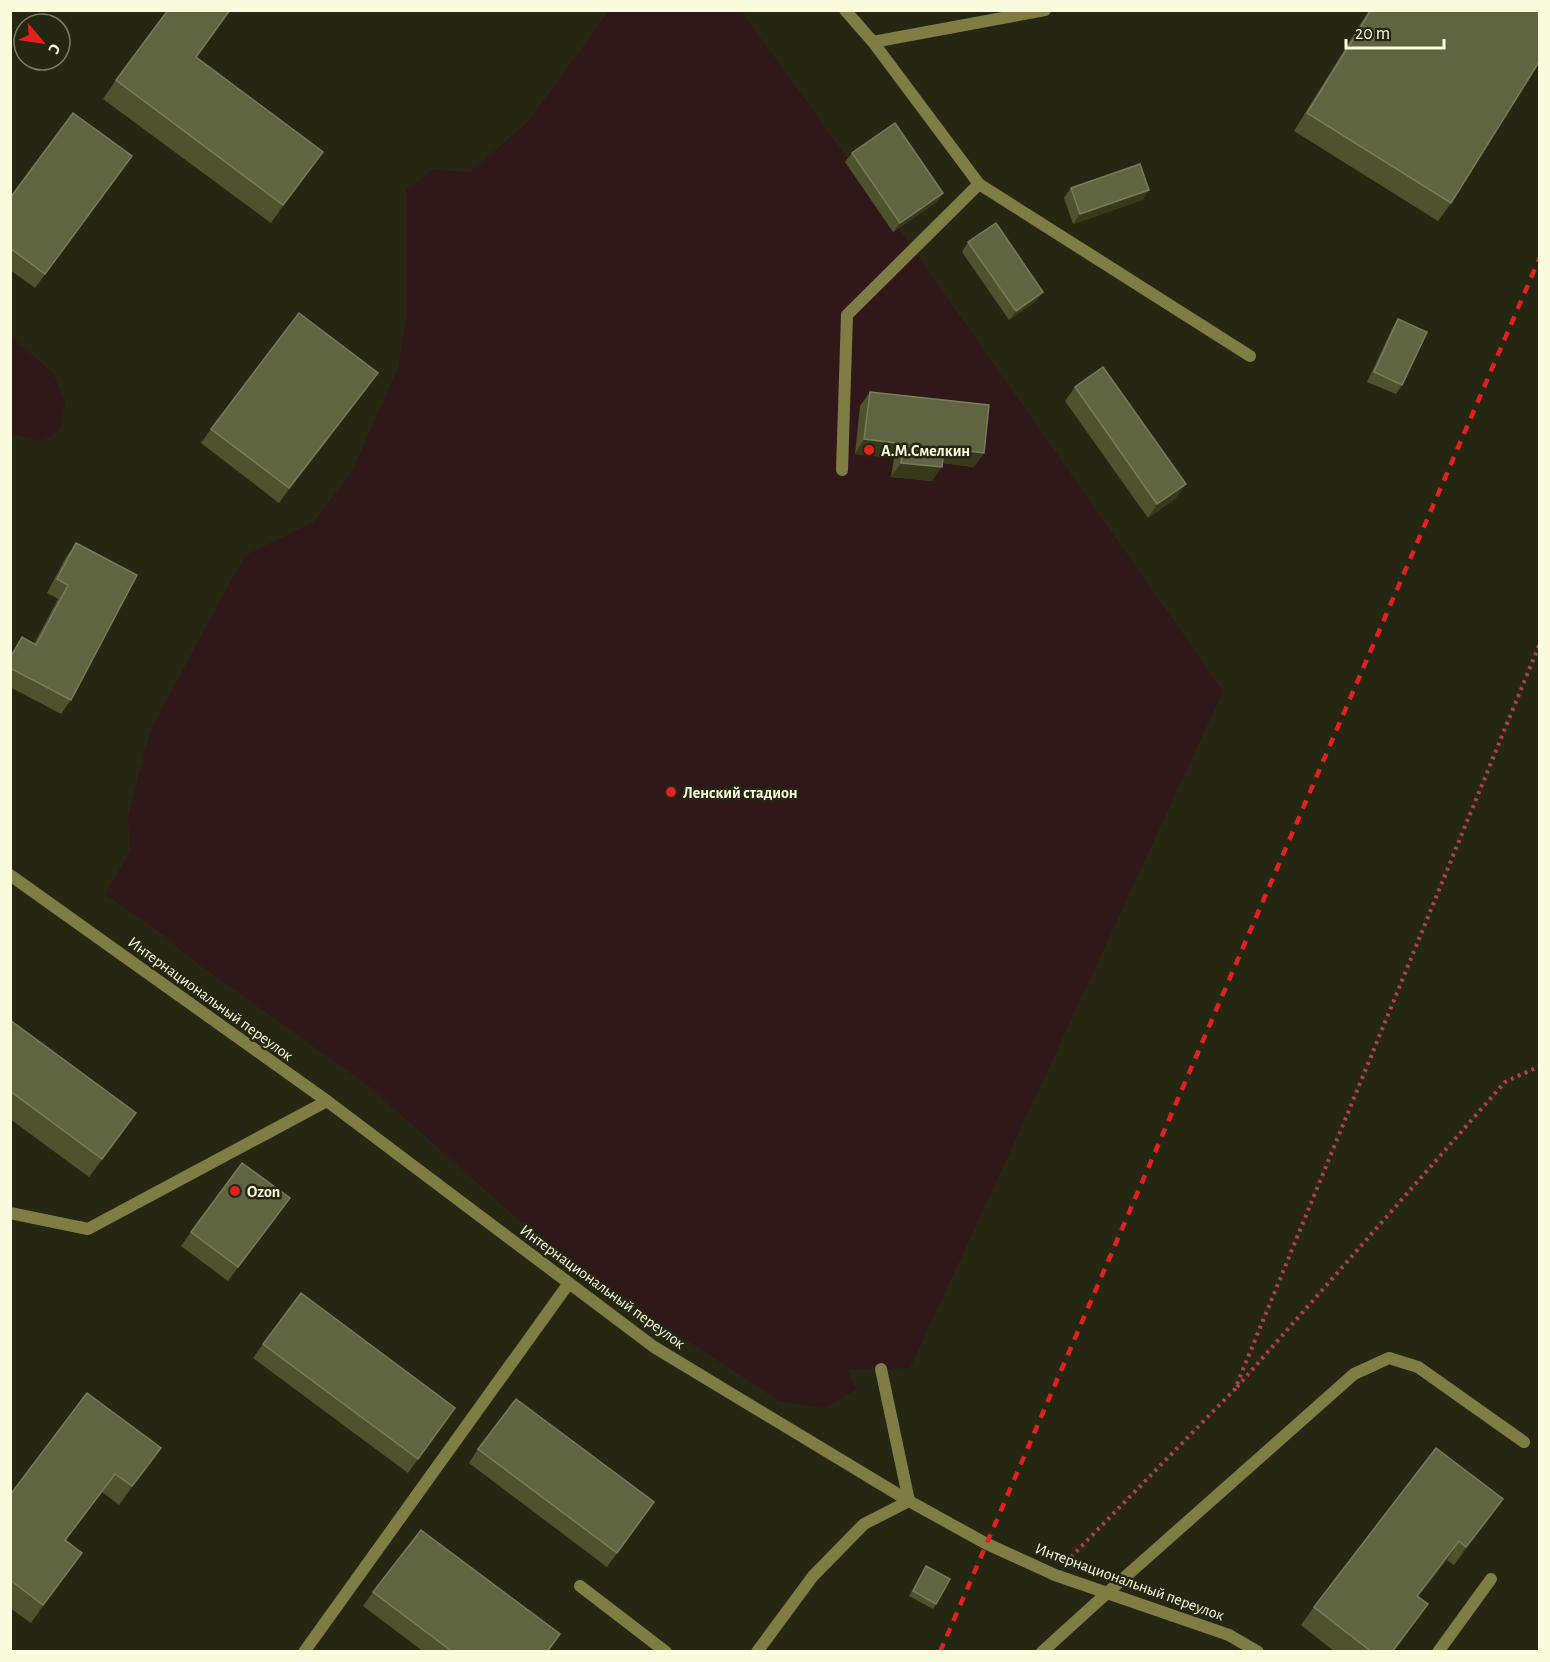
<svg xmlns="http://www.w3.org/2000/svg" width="1550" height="1662" font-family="'Alegreya Sans',sans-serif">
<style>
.green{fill:#30171a}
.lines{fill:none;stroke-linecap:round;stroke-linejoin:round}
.path{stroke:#ad3f50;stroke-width:4;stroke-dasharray:3 4.5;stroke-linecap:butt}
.service{stroke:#807d44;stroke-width:12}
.minor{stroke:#807d44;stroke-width:12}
.rail{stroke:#e4211f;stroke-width:4.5;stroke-dasharray:9 8;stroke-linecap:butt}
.wall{fill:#4e532e}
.shaded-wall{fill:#363a1b}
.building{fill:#606541;stroke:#787c59;stroke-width:1.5}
.poi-dot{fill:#e4211f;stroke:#252713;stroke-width:2}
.labels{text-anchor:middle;stroke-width:5;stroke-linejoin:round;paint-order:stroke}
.poi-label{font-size:16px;font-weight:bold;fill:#fafbdd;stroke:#252713;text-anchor:start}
.street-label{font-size:16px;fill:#fafbdd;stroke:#252713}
</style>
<rect width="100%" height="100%" fill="#252713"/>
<!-- green -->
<g class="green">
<polygon points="609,11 741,11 913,249 1223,691 910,1368 847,1370 857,1389 825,1408 779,1401 688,1341 584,1278 370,1087 186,955 166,937 105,894 130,852 128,817 151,729 226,590 246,555 314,522 352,472 398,368 406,319 406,190 432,170 470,172 528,122"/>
<polygon points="11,337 53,373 65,402 60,430 42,441 11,434"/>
</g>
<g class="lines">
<!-- path -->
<g class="path">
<polyline points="1237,1387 1505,1082 1540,1066"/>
<polyline points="1071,1557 1235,1389 1540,643"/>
</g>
<!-- service -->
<g class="service">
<polyline points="845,10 873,42 979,184 1250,356"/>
<polyline points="873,42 1045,10"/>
<polyline points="842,470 847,315 979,184"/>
<polyline points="10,1213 88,1229 327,1101"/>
<polyline points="881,1369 909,1501"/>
<polyline points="580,1586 666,1652"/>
<polyline points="1107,1593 1354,1374 1389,1358 1418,1367 1524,1442"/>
<polyline points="304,1652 569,1283"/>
<polyline points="1438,1652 1491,1579"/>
</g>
<!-- minor -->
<g class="minor">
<polyline points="10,875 327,1101 654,1347 909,1501 985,1543 1055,1575 1229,1635 1258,1652"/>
<polyline points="757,1652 813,1576 864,1524 909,1501"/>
<polyline points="1042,1652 1107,1593"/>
</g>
<!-- rail -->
<polyline class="rail" points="940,1652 1540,257"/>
</g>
<!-- wall -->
<g class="wall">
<polygon points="1369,10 1539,10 1451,203 1438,221 1294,131"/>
<polygon points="196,57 323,152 271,223 103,99 116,80"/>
<polygon points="852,153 943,193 937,202 893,232 845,162"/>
<polygon points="122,170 35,288 10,270 10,198"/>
<polygon points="1071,188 1149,190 1142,200 1073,224 1064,198"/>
<polygon points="968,242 1043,292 1036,301 1009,320 962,252"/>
<polygon points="1398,319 1402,385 1396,394 1367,382 1392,329"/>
<polygon points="368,387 279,503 201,443 211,429"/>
<polygon points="1075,387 1176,498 1148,518 1065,401"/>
<polygon points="870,392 984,453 974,467 942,463 932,481 891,477 894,458 855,454 860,406"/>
<polygon points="76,543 71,700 61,714 10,687 10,655 22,637 34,644 58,599 47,593 66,557"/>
<polygon points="10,1020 123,1132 89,1177 10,1119"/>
<polygon points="290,1198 228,1281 181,1246 191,1232"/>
<polygon points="263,1344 445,1422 408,1473 253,1358"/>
<polygon points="161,1448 119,1505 102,1492 66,1540 69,1571 31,1623 10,1608 10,1495"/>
<polygon points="478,1449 654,1502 607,1567 469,1463"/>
<polygon points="1503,1499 1454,1565 1447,1560 1418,1596 1428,1604 1393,1652 1335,1652 1301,1625 1314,1607"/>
<polygon points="926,1566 936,1604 933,1609 909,1596"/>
<polygon points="373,1592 548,1652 424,1652 363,1606"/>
</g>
<!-- shaded-wall -->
<g class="shaded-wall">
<polygon points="323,152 310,170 271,223 283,205"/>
<polygon points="1149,190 1142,200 1073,224 1080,214"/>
<polygon points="943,193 937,202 893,232 900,223"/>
<polygon points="1043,292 1036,301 1009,320 1016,311"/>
<polygon points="378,373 368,387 279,503 289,488"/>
<polygon points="864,439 904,444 894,458 855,454"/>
<polygon points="944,448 984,453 974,467 934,462"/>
<polygon points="901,463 942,467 932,481 891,477"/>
<polygon points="1186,484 1176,498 1148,518 1157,504"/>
<polygon points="136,1113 123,1132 89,1177 102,1159"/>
<polygon points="290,1198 280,1213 228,1281 238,1267"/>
<polygon points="161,1448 148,1467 119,1505 132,1486"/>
<polygon points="115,1474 102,1492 52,1558 65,1540"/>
<polygon points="1503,1499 1490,1518 1454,1565 1466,1547"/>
<polygon points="1459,1541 1447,1560 1405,1614 1417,1596"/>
<polygon points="82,1553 69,1571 31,1623 43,1605"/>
<polygon points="1428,1604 1415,1622 1393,1652 1392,1652"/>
</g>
<!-- building -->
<g class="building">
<polygon points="168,10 230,10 196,57 323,152 283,205 116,80"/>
<polygon points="1371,10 1539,10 1539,62 1451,203 1307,113"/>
<polygon points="73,113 132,156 45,274 10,248 10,198"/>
<polygon points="895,123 943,193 900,223 852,153"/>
<polygon points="1140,164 1149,190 1080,214 1071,188"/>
<polygon points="996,223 1043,292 1016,311 968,242"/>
<polygon points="299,313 378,373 289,488 211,429"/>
<polygon points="1398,319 1427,332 1402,385 1374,372"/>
<polygon points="1103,367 1186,484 1157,504 1075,387"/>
<polygon points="870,392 989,405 984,453 944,448 942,467 901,463 904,444 864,439"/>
<polygon points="76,543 137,575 71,700 10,668 10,659 22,637 36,645 68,585 57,579"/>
<polygon points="10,1020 136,1113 102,1159 10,1091"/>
<polygon points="242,1163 290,1198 238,1267 191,1232"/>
<polygon points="301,1293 455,1408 418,1459 263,1344"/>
<polygon points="87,1393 161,1448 132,1486 115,1474 65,1540 82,1553 43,1605 10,1580 10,1495"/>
<polygon points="516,1399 654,1502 617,1553 478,1449"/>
<polygon points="1436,1448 1503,1499 1466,1547 1459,1541 1417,1596 1428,1604 1392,1652 1372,1652 1314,1607"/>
<polygon points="421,1530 560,1634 547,1652 453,1652 373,1592"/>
<polygon points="926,1566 950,1579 936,1604 913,1591"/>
</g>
<!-- markers -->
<g class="poi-dot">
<circle cx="869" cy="450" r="6"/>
<circle cx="671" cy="792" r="6"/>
<circle cx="235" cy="1191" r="6"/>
</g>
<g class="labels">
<!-- poi labels -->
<g class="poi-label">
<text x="881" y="456">А.М.Смелкин</text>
<text x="683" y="798">Ленский стадион</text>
<text x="247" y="1197">Ozon</text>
</g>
<!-- street labels -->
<g class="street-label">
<text transform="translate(211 998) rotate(36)" y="6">Интернациональный переулок</text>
<text transform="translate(603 1286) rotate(36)" y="6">Интернациональный переулок</text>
<text transform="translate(1130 1581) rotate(20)" y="6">Интернациональный переулок</text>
</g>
</g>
<!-- border -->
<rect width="1550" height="1662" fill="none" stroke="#fafbdd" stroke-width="24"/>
<!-- north arrow -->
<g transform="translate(42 42) rotate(119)"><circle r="28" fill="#252713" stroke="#7a7c64" stroke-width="1.5"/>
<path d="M0-4.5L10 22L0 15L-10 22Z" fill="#e4211f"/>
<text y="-9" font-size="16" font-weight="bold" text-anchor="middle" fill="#fafbdd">С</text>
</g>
<!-- scale -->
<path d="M1346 39v9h98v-9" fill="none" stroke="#fafbdd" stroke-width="3"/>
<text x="1355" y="39" font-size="18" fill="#fafbdd" stroke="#252713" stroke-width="4.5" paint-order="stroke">20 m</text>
</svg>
